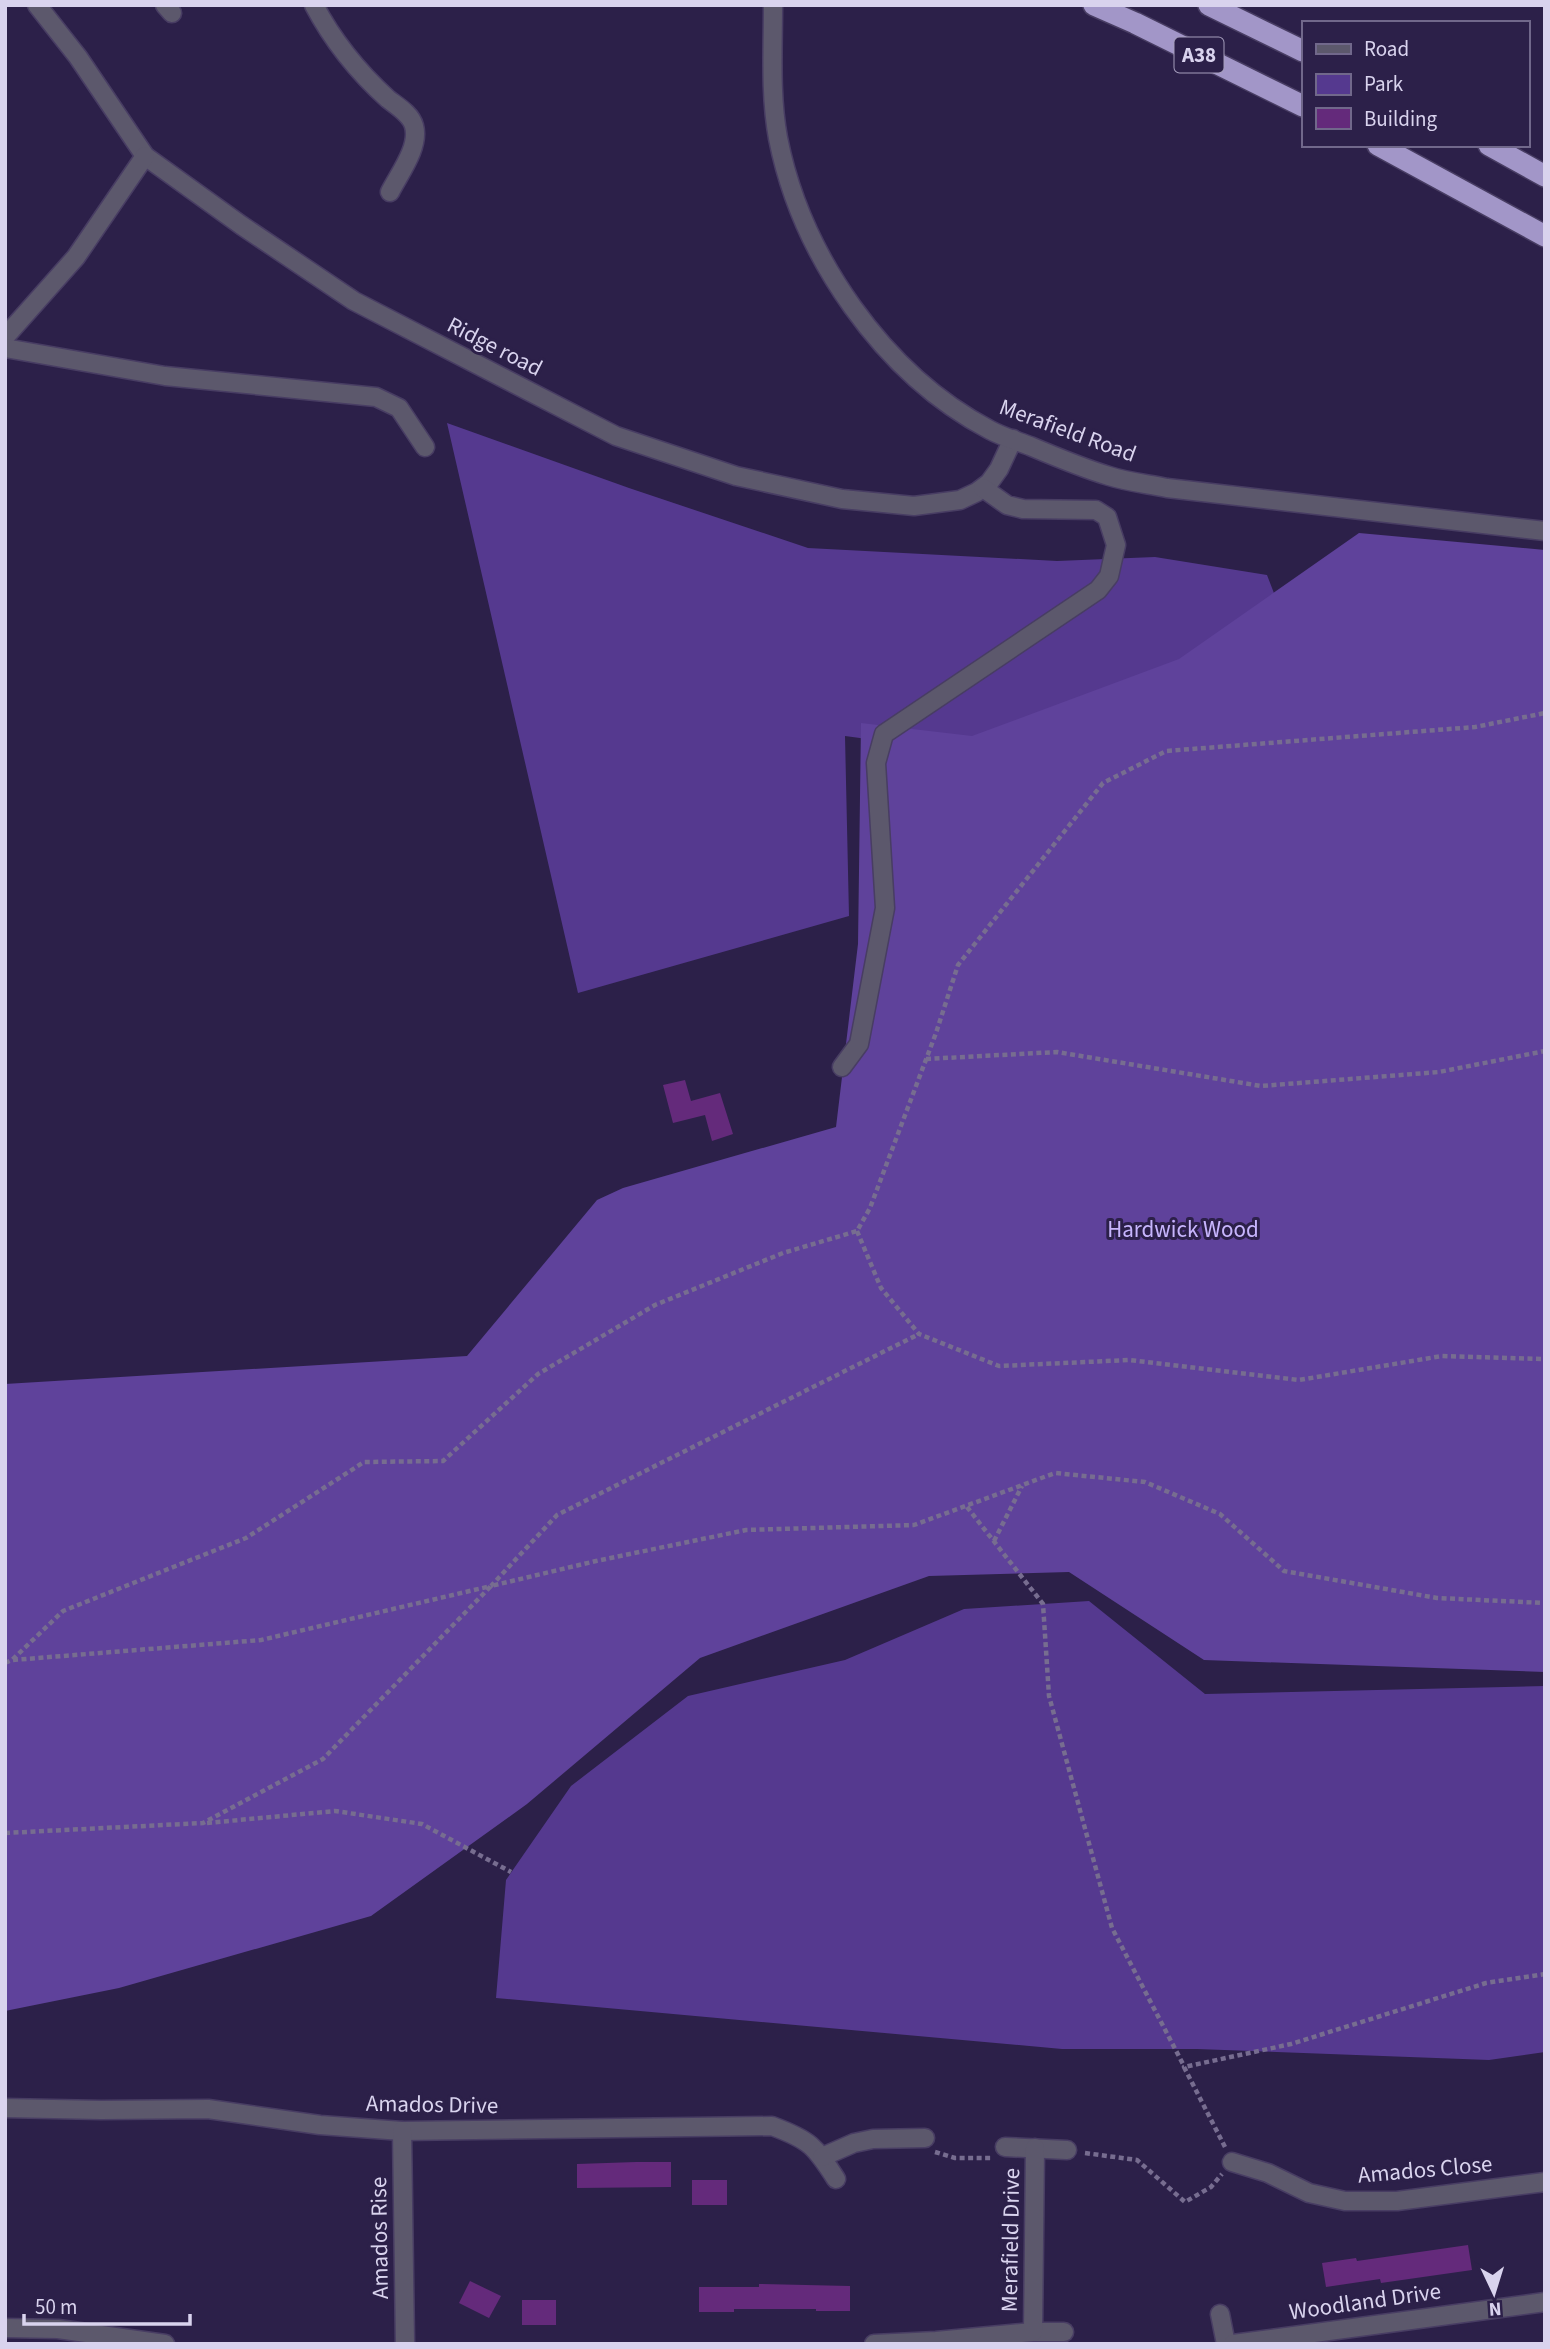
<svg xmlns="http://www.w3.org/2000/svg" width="1550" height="2349" font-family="'Source Sans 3',sans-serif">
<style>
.green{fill:#55398f}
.forest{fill:#5f429b}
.building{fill:#642a7b}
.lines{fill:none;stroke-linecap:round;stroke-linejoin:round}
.minor-casing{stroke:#483d63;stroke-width:21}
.highway-casing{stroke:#483d63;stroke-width:24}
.path{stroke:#776d90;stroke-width:4.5;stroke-dasharray:5 3.5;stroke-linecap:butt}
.minor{stroke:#5c586c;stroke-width:18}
.highway{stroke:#a296c8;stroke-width:21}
.labels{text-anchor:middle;stroke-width:6;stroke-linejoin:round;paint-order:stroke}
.shield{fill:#2c2049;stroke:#a59dbc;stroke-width:2}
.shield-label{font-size:21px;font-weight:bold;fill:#d9d3ee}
.street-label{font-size:23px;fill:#d9d3ee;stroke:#2c2049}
.park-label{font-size:23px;fill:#c7b5fd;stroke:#2c2049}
</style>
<rect width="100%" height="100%" fill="#2c2049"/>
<!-- green -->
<g class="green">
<polygon points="447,423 629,488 808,548 1057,561 1155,557 1267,575 1285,622 979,754 845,736 849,916 578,993"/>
<polygon points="1089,1601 1205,1694 1545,1686 1545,2052 1489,2060 1197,2049 1062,2049 496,1998 506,1880 571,1786 688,1696 845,1660 964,1609"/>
</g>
<!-- forest -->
<polygon class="forest" points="1359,533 1545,550 1545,1672 1204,1660 1069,1572 929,1576 700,1658 527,1804 371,1916 119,1988 5,2011 5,1384 467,1356 597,1200 623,1188 836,1127 858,944 861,723 972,736 1179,659"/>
<!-- building -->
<g class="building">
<polygon points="685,1080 691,1101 720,1093 733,1134 712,1141 705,1115 673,1123 663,1085"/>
<polygon points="636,2162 671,2162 671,2187 577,2188 577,2164"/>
<rect x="692" y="2180" width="35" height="25"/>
<polygon points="1468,2245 1472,2270 1381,2283 1380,2279 1326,2287 1322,2263 1356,2258 1357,2261"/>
<polygon points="470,2281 501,2296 489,2318 459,2303"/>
<polygon points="759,2284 850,2286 850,2311 816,2311 816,2309 734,2309 734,2312 699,2312 699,2287 759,2287"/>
<rect x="522" y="2300" width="34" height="25"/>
</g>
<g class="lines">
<defs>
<g id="minor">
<polyline points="37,5 78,57 145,156 241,225 354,301 616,436 736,476 842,499 914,506 960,500 977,492 989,483 999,469 1013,439"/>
<polyline points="165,5 172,13"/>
<path d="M314 5C333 41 358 72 388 99 397 106 411 114 414 126 420 147 399 174 390 192"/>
<path d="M773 5C773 49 770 95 778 138 801 255 883 374 990 430 1003 437 1017 441 1030 446 1056 457 1082 468 1109 476 1128 482 1148 484 1167 488L1545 531"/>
<polyline points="5,337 76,257 145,156"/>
<polyline points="5,348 165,376 376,397 399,408 425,447"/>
<polyline points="842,1067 859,1044 885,908 876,763 884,734 1098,590 1109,576 1116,545 1107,517 1096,510 1023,509 1007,505 983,488"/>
<path d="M5 2108 101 2110 208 2109 320 2125 402 2131 772 2126C810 2140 815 2146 836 2179"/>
<polyline points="402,2131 405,2344"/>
<polyline points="1005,2147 1067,2150"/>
<polyline points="822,2157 854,2143 873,2139 925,2138"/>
<polyline points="1232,2162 1268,2173 1309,2193 1345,2201 1397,2201 1545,2182"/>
<polyline points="1220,2314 1226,2344"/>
<polyline points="5,2328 58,2329 165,2344"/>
<polyline points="1033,2332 1064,2332"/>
<polyline points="874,2344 936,2341 1033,2332 1035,2148"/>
<polyline points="1233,2344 1545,2302"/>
</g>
<g id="highway">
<polyline points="1094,5 1135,23 1303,106"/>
<polyline points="1209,5 1303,51"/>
<polyline points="1378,145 1545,236"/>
<polyline points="1489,145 1545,176"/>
</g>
</defs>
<!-- minor casing -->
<use href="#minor" class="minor-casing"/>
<!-- highway casing -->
<use href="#highway" class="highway-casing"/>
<!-- path -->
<g class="path">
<polyline points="926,1059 1057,1052 1261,1086 1439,1072 1545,1051"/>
<polyline points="857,1231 881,1288 919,1334 999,1366 1129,1360 1299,1380 1442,1356 1545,1359"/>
<polyline points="967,1507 1043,1604 1049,1696 1112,1928 1184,2066"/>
<polyline points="994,1541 1022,1486"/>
<polyline points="13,1660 261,1640 491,1586 557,1515 919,1334"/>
<polyline points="5,1663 12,1660 63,1611 246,1538 364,1462 443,1461 538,1374 655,1305 783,1253 857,1231 870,1208 936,1033 958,965 1103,783 1166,751 1475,727 1545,713"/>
<polyline points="207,1823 335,1811 422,1824 511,1872"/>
<polyline points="5,1833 203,1823 323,1759 491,1586 596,1561 746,1530 914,1525 1055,1473 1145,1482 1220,1514 1284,1571 1437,1598 1545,1603"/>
<polyline points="1225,2147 1184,2067 1291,2044 1486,1983 1545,1974"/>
<polyline points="935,2152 955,2158 992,2158"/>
<polyline points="1085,2153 1137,2160 1185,2202 1211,2187 1222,2174"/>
</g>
<!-- minor -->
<use href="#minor" class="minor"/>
<!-- highway -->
<use href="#highway" class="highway"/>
</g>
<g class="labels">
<!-- shield labels -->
<rect class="shield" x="1174.5" y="37.5" width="49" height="35" rx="5"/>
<g class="shield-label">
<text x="1199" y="62">A38</text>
</g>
<!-- street labels -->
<g class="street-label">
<text transform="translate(495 346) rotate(27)" y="8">Ridge road</text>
<text transform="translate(1068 430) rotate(20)" y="8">Merafield Road</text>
<text transform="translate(432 2104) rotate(1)" y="8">Amados Drive</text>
<text transform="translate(1425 2169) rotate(-5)" y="8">Amados Close</text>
<text transform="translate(379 2238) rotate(-91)" y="8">Amados Rise</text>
<text transform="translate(1010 2240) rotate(-89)" y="8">Merafield Drive</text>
<text transform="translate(1365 2301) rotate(-8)" y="8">Woodland Drive</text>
</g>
<!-- park labels -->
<g class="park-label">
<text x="1183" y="1237">Hardwick Wood</text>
</g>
</g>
<!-- border -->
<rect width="1550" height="2349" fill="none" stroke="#d9d3ee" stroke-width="14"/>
<!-- legend -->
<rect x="1302" y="21" width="228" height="126" fill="#2c2049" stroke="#71688b" stroke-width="2"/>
<rect x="1316" y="44" width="35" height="10" fill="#5c586c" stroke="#71688b" stroke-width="2"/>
<text x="1364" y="56" font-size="21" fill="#d9d3ee">Road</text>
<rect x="1316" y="74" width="35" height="21" fill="#55398f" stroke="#71688b" stroke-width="2"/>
<text x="1364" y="91" font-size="21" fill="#d9d3ee">Park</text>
<rect x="1316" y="108" width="35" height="21" fill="#642a7b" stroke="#71688b" stroke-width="2"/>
<text x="1364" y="126" font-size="21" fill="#d9d3ee">Building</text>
<!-- north arrow -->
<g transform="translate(1494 2293) rotate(176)" stroke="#2c2049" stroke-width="5" paint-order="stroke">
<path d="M0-5L12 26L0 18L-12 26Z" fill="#d9d3ee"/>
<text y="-10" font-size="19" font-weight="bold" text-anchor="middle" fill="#d9d3ee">N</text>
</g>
<!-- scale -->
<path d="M24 2314v10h166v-10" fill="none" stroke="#d9d3ee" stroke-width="3.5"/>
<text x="35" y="2314" font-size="21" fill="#d9d3ee" stroke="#2c2049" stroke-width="5" paint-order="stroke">50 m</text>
</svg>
